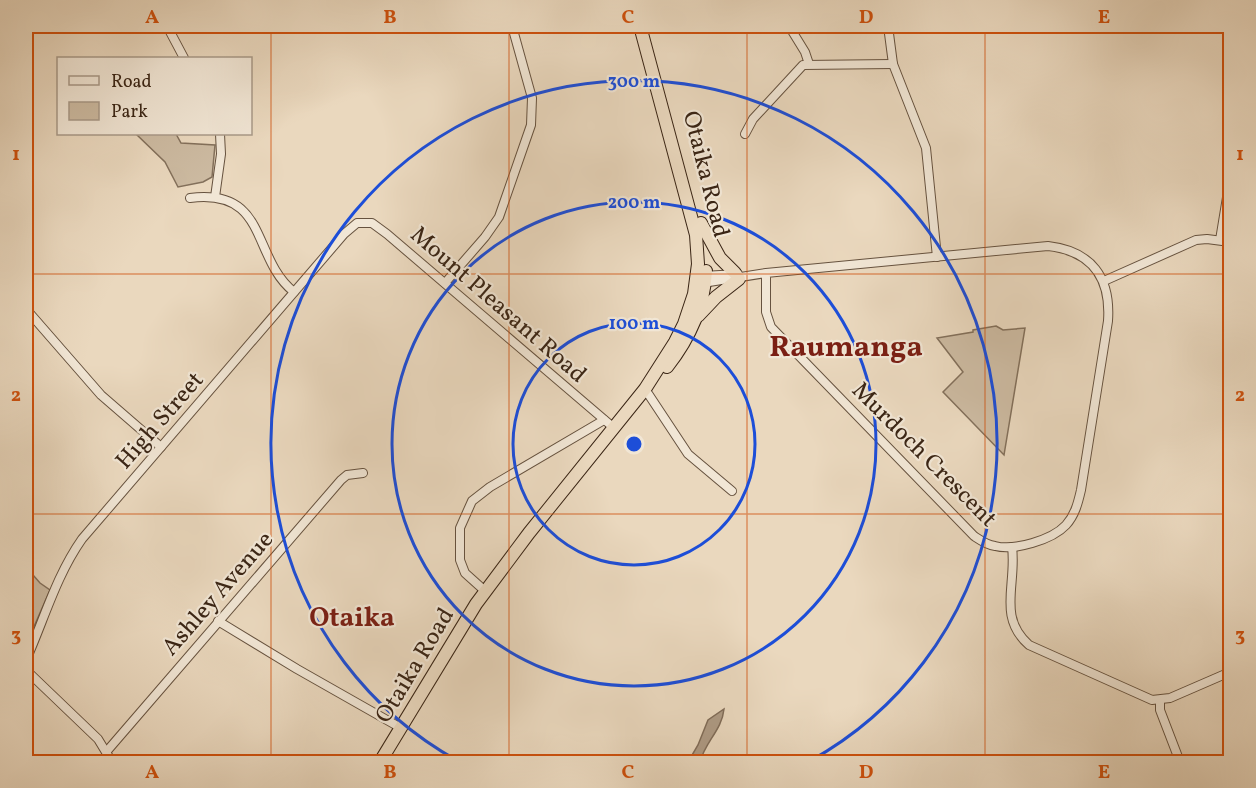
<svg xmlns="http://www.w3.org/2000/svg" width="1256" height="788" font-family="Vollkorn,serif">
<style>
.green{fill:#ccbaa1;stroke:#83705b;stroke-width:1.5}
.water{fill:#ae9b85;stroke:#806c58;stroke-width:1.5}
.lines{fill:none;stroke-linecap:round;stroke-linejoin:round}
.minor-casing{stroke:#66523f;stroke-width:10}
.highway-casing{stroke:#3a2515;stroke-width:14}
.minor{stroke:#f1e6d5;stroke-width:8}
.highway{stroke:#ead8be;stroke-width:12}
.grid{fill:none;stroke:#ce510d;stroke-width:1.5;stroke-opacity:0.55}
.ring{fill:none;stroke:#1d4ed8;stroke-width:3}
.labels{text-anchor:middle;stroke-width:4.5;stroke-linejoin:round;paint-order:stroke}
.street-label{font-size:24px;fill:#3a2515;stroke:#f1e6d5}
.quarter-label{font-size:27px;font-weight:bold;fill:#7a1f14;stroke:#f1e6d5}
.district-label{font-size:30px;font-weight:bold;fill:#7a1f14;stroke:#f1e6d5}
.centre{fill:#1d4ed8;stroke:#f1e6d5;stroke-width:3}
.ring-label{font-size:18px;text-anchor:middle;font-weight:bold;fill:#1d4ed8;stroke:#f1e6d5;stroke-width:4.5;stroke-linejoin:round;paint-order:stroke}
.neatline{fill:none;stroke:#ce510d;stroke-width:2}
.grid-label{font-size:20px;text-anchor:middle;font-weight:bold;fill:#ce510d}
</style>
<rect width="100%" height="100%" fill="#ead8be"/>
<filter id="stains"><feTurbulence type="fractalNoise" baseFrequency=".00333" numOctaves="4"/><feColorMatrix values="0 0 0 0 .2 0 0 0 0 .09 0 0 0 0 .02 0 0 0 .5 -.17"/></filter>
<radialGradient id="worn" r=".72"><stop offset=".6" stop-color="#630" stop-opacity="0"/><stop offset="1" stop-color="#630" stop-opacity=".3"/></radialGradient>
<!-- green -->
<g class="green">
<polygon points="136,134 176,134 181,143 215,145 212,177 203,182 178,187 165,162"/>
<polygon points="996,326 1003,330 1025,328 1004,455 943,392 963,372 937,338 973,332 973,330"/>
<polygon points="26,567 40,583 50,590 26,645"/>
</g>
<!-- water -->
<path class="water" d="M724 709C722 730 705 742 700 762H688L698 745 708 720Z"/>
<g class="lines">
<defs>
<g id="minor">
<polyline points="167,26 184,58"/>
<polyline points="789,26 805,52 809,64"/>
<polyline points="888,26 893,64 926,148 937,257"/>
<polyline points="745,134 753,119 803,65 893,64"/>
<polyline points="215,197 221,154 220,134"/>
<path d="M190 198C269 188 251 258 294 292"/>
<polyline points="1220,240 1230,179"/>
<polyline points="703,276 738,274"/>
<path d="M700 279 709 282 766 273 1048 246C1092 251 1111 278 1108 321L1081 490C1078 503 1075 515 1066 525 1052 540 1014 551 995 546 987 545 980 540 974 536L771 327 766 312V273"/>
<polyline points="1104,281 1196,240 1207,239 1230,242"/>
<polyline points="445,283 485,237 499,217 531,125 532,98 512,26"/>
<polyline points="26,309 101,395 161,447"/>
<polyline points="645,389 688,454 732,491"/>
<path d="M1012 547C1017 584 997 617 1029 645L1152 700 1170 698 1230 672"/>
<polyline points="485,591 465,573 460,560 460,528 472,501 490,487 604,420"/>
<polyline points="218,621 297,669 401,728"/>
<path d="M26 660C44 620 56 576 82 539L344 234 357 223H372L387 234 614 428"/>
<polyline points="26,670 98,739 112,762"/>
<polyline points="1160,700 1160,710 1180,762"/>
<polyline points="107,751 341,480 347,475 363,473"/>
</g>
<g id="highway">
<polyline points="701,223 720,258 735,273"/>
<polyline points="698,316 716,297 739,279"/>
<path d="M667 367C689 339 704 307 706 271"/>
<polyline points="380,762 476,604 529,533 645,389 675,342 684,324 694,294 698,264 696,235 640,26"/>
</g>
</defs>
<!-- minor casing -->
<use href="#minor" class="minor-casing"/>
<!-- highway casing -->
<use href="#highway" class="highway-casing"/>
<!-- minor -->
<use href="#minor" class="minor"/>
<!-- highway -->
<use href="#highway" class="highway"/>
</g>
<!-- grid -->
<path class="grid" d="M271 26V762M509 26V762M747 26V762M985 26V762M26 274H1230M26 514H1230"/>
<!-- distance rings -->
<g class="ring">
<circle cx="634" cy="444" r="121"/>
<circle cx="634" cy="444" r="242"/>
<path d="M458 761A363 363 0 1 1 810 761"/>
</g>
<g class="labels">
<!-- street labels -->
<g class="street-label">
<text transform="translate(707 174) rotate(76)" y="8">Otaika Road</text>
<text transform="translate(499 304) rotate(41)" y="8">Mount Pleasant Road</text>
<text transform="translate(159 420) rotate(-49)" y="8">High Street</text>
<text transform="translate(925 454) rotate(45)" y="8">Murdoch Crescent</text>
<text transform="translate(217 593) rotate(-49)" y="8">Ashley Avenue</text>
<text transform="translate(414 665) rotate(-59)" y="8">Otaika Road</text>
</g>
<!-- quarter labels -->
<g class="quarter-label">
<text x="352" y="626">Otaika</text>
</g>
<!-- district labels -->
<g class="district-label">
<text x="846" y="356">Raumanga</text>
</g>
</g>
<circle cx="634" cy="444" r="9" class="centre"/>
<g class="ring-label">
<text x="634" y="87">300 m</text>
<text x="634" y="208">200 m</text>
<text x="634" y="329">100 m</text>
</g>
<!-- margin -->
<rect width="1256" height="788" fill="none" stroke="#ead8be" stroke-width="66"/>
<!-- legend -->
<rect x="57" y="57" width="195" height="78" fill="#f1e6d5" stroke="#a89988" stroke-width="1.5"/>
<rect x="69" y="76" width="30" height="9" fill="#f1e6d5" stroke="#a89988" stroke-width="1.5"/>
<text x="111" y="87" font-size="18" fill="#3a2515">Road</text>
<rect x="69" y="102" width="30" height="18" fill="#ccbaa1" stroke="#a89988" stroke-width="1.5"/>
<text x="111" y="117" font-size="18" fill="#3a2515">Park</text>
<rect x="33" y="33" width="1190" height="722" class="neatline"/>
<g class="grid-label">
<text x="152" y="23">A</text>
<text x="390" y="23">B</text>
<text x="628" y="23">C</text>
<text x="866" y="23">D</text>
<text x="1104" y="23">E</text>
<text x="16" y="160">1</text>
<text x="1240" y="160">1</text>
<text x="16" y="401">2</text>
<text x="1240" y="401">2</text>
<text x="16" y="641">3</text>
<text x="1240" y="641">3</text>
<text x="152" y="778">A</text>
<text x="390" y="778">B</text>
<text x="628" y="778">C</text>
<text x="866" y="778">D</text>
<text x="1104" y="778">E</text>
</g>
<rect width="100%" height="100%" filter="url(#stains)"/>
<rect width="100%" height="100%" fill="url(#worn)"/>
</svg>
